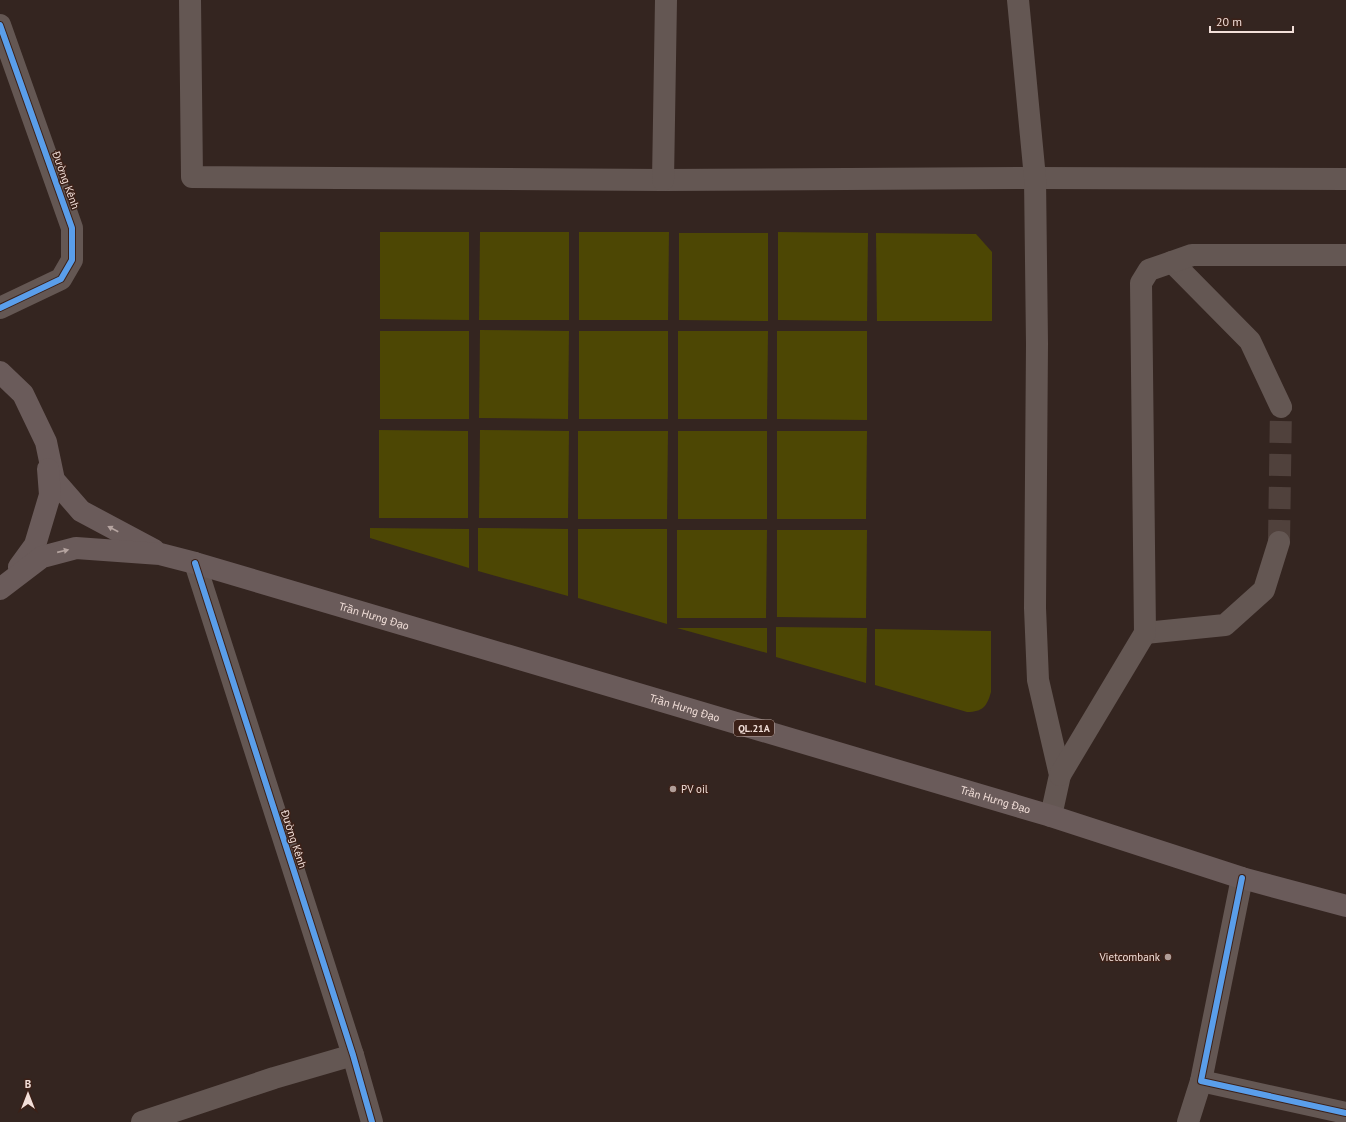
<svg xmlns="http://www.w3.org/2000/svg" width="1346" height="1122" font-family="'PT Sans',sans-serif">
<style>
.green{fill:#4d4704}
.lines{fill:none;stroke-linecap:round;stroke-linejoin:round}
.minor-tunnel{stroke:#50413c;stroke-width:22;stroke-dasharray:22 11;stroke-linecap:butt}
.minor{stroke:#645753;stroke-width:22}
.major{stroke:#6a5b5a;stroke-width:22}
.cycleway-casing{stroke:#3c2118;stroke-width:8}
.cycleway{stroke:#5a9eea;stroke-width:6}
.oneway{fill:#b5a4a0}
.poi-dot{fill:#b09e98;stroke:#3c2118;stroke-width:1.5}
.labels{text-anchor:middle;stroke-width:3;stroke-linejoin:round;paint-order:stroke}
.shield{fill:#3c2118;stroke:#bba69f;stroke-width:1}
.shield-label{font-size:10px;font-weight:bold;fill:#f2dfd9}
.street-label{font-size:11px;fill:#f2dfd9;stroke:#3c2118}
.poi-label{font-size:11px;fill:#f2dfd9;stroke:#3c2118;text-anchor:start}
</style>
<rect width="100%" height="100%" fill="#342520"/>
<!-- green -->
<g class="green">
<polygon points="380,232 469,232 469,320 380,319"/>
<polygon points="480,232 569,232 569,320 479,320"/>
<polygon points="579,232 669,232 668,320 579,320"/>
<polygon points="778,232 868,233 867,321 778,320"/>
<polygon points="679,233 768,233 768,321 679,320"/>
<polygon points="876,233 976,234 992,252 992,321 877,321"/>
<polygon points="480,330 569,331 568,419 479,418"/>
<rect x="380" y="331" width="89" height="88"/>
<rect x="579" y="331" width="89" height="88"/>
<polygon points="678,331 768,331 767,419 678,419"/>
<polygon points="777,331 867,331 867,420 777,419"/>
<polygon points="379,430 468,431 468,518 379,518"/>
<polygon points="480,430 569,431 568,518 479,518"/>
<polygon points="578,431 668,431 667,519 578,519"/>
<rect x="678" y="431" width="89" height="88"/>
<polygon points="777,431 867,431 866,519 777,519"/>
<polygon points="370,528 469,529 469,568 370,538"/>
<polygon points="478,528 568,529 568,596 478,571"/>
<polygon points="578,529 667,529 667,624 578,598"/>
<polygon points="677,530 767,530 766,618 677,618"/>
<polygon points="777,530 867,530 866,618 777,617"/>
<polygon points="776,627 867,628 866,683 776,657"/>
<polygon points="677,628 767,628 767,653"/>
<path d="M875 629 991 631V692C987 706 983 712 967 712L875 685Z"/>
</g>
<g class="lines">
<!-- minor-tunnel -->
<polyline class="minor-tunnel" points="1279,542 1281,407"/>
<!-- minor -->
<g class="minor">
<polyline points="190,0 192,177 663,180 1035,178 1346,179"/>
<polyline points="1018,0 1035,178 1037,344 1035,608 1038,680 1060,775 1051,816"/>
<polyline points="0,25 72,228 72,260 61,279 0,308"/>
<polyline points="663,180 666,0"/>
<polyline points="1172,262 1250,341 1281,407"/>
<polyline points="195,563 353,1055 372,1122"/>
<polyline points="1145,633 1225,625 1264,590 1279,542"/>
<polyline points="1060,775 1145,633 1141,283 1149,270 1192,255 1346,255"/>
<polyline points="1242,878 1201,1081 1346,1113"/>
<polyline points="142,1122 274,1078 353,1055"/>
<polyline points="1188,1122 1201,1081"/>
</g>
<!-- major -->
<g class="major">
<polyline points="0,372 23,394 46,442 54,480 81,511 154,550"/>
<polyline points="19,567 35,545 50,495 48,469"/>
<path id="s1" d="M0 589 42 557 76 548 160 554 195 563 1051 816 1242 878 1346 906"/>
</g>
<defs>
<g id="cycleway">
<polyline points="0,25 72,228 72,260 61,279 0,308"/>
<polyline points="195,563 353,1055 372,1122"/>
<polyline points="1242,878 1201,1081 1346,1113"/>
</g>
</defs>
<!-- cycleway casing -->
<use href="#cycleway" class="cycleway-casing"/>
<!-- cycleway -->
<use href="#cycleway" class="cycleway"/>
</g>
<!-- one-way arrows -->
<defs><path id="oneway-solid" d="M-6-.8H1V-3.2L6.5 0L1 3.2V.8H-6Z"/></defs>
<g class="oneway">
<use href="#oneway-solid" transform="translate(113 529) rotate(-152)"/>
<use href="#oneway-solid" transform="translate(63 551) rotate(-13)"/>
</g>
<!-- markers -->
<g class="poi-dot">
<circle cx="673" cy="789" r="4"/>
<circle cx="1168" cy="957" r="4"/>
</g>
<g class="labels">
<!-- shield labels -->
<rect class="shield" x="734" y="720" width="40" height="16" rx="3"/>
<g class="shield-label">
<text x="754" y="732">QL.21A</text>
</g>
<!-- street labels -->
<g class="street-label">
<text transform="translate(66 180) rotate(70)" y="4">Đường Kênh</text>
<text dy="4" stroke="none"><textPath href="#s1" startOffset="395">Trần Hưng Đạo</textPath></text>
<text dy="4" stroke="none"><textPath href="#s1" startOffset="719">Trần Hưng Đạo</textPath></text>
<text dy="4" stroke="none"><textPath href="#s1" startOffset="1043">Trần Hưng Đạo</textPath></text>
<text transform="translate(294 839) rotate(72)" y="4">Đường Kênh</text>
</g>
<!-- poi labels -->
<g class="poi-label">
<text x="681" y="793">PV oil</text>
<text x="1160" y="961" text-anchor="end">Vietcombank</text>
</g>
</g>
<!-- north arrow -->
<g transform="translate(28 1094)" stroke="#3c2118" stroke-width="3" paint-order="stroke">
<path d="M0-3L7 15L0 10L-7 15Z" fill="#f2dfd9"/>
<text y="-6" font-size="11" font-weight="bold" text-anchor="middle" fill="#f2dfd9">B</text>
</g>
<!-- scale -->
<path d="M1210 26v6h83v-6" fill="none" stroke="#f2dfd9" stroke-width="2"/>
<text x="1216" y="26" font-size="12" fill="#f2dfd9" stroke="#3c2118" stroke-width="3" paint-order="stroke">20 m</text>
</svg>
